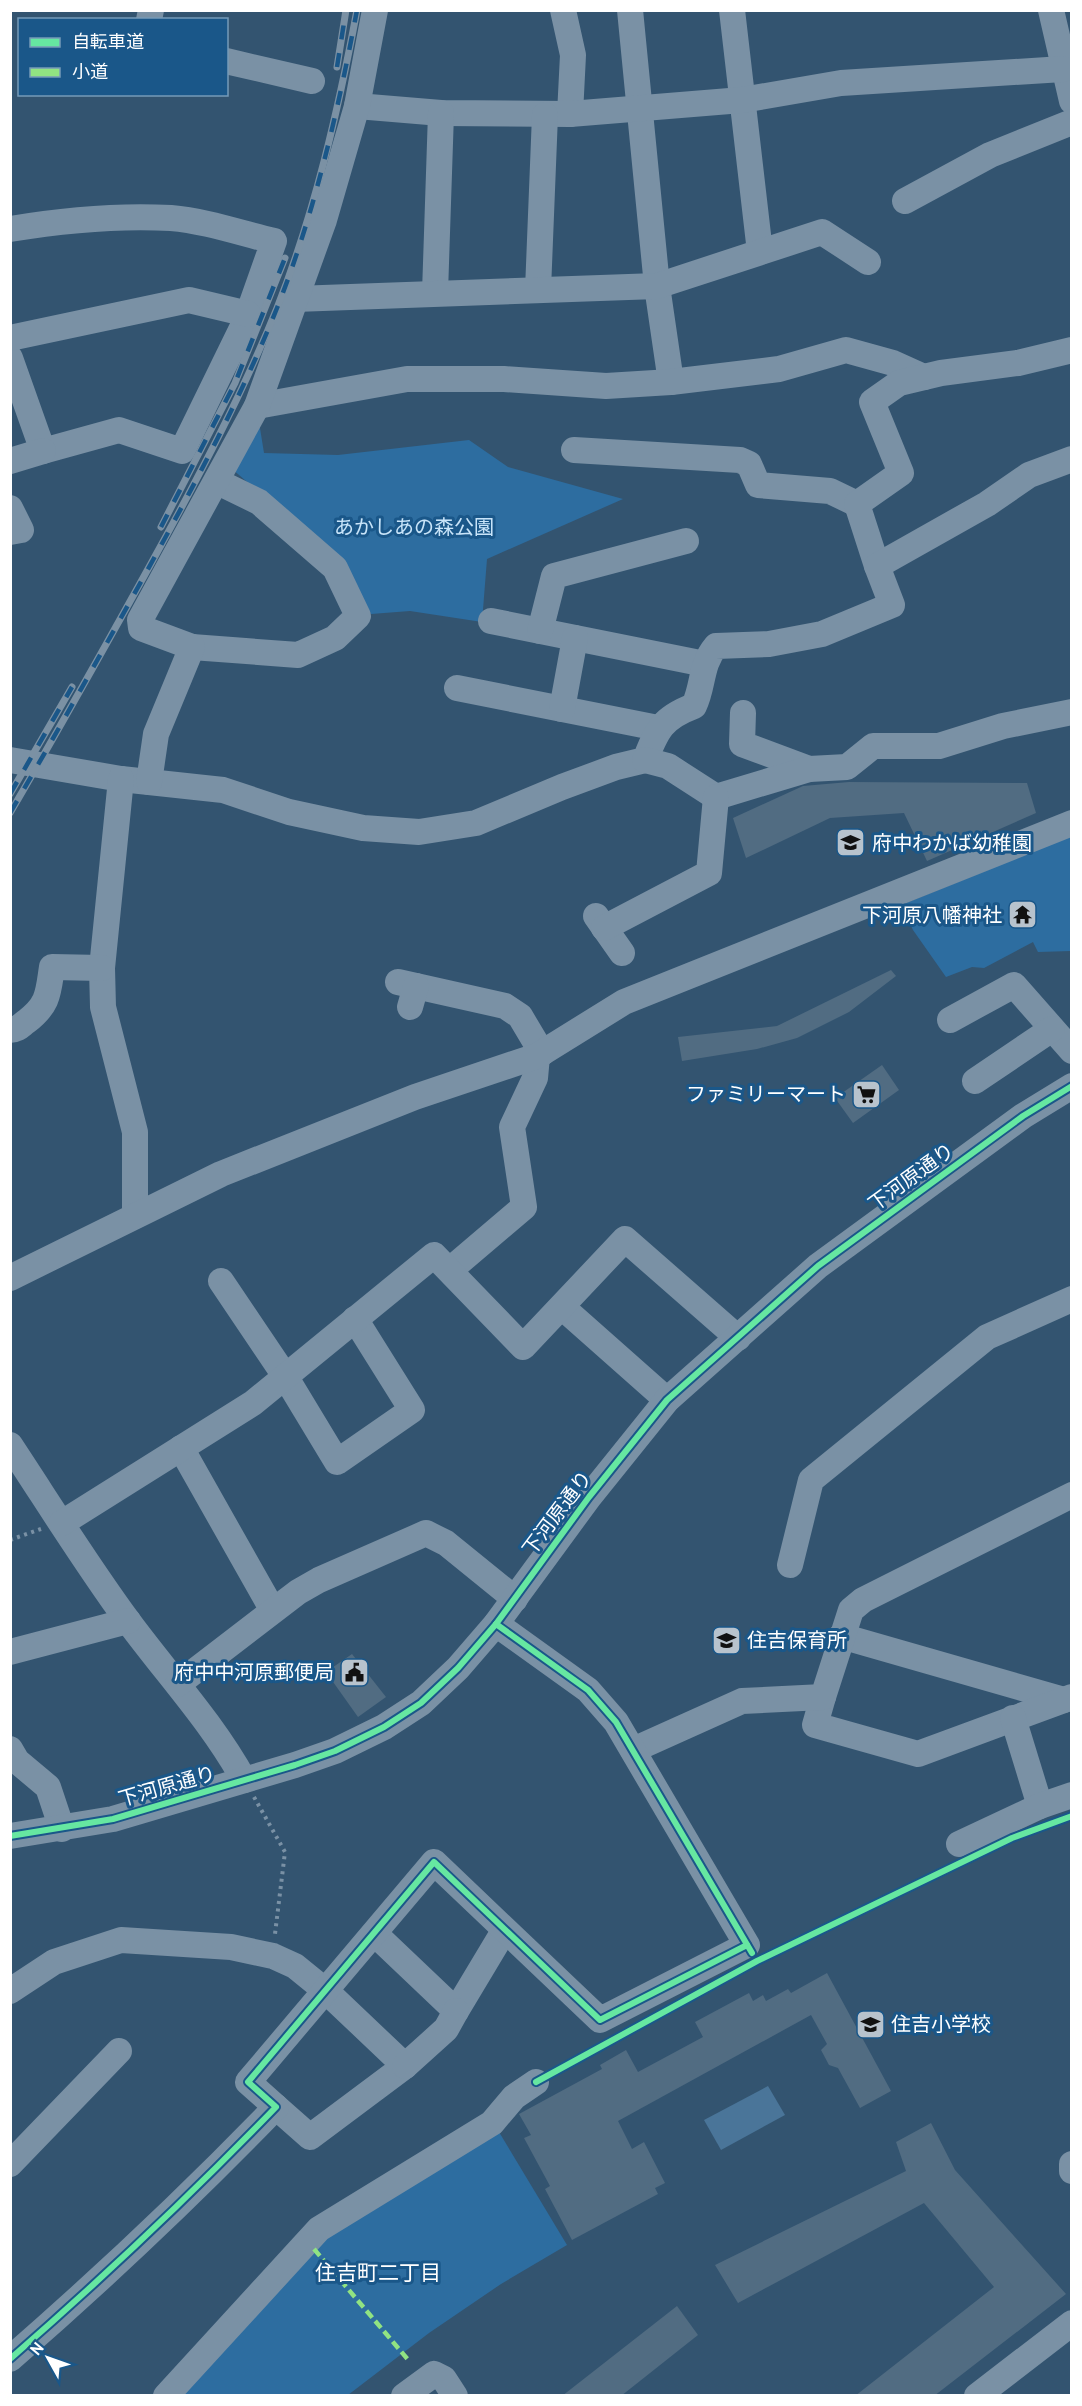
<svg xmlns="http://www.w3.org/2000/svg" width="1082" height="2406" font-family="'PT Sans','Noto Sans JP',sans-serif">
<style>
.green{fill:#2d6da0}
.water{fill:#4a7599}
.building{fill:#516c82}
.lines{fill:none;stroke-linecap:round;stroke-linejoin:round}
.path{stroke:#7a91a5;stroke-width:4;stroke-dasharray:3 4.5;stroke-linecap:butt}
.minor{stroke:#7a91a5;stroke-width:26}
.rail-casing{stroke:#7b91a4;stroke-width:7}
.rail{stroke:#1a5789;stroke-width:4.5;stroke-dasharray:14;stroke-linecap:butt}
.quiet{stroke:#91e382;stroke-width:4.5;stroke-dasharray:9 4.5;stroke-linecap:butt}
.cycleway-casing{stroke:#1a5789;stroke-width:10}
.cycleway{stroke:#66e7a1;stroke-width:6}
.labels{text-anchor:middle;stroke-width:6;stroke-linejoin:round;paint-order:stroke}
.park-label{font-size:20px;fill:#c8e4f9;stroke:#1a5789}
.poi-label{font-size:20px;fill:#fff;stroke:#1a5789;text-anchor:start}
.street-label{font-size:20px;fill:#fff;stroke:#1a5789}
.neighbourhood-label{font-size:21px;fill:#fff;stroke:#1a5789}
</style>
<rect width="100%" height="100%" fill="#335470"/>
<!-- green -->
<g class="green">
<polygon points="259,422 264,453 338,455 469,440 508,467 623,499 487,559 482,622 410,611 371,614 345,567 231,468"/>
<polygon points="1071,836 1071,951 1038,952 1033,942 984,968 972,967 946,977 913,930 901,905"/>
<polygon points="499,2132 567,2245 501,2284 429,2333 348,2395 182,2396 324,2238"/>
</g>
<!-- water -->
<polygon class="water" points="768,2086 785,2115 721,2150 704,2120"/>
<!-- building -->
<g class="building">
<polygon points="849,782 1027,783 1036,813 927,861 904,813 830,818 746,858 733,818 803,786"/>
<polygon points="1015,906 1032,907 1031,923 1014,922"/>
<polygon points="891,970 896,976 849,1012 797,1038 757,1049 682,1061 678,1037 777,1026"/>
<polygon points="882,1065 899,1090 853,1123 835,1098"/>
<polygon points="352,1654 386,1697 358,1717 326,1672"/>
<polygon points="827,1973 891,2091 860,2108 838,2068 829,2065 821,2050 827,2044 811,2015 618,2121 632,2149 644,2142 665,2183 655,2188 658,2194 572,2240 545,2189 550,2186 524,2138 531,2135 519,2114 602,2069 600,2065 626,2050 638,2072 703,2037 695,2022 749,1993 753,2001 763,1995 766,2001 788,1989 791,1993"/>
<polygon points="931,2123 955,2170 1066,2294 934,2396 855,2396 994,2287 924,2203 738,2303 715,2265 906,2171 896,2142"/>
<polygon points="677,2306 698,2335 621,2396 562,2396"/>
</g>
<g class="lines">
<!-- path -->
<g class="path">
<polyline points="10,1540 41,1529"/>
<polyline points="254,1797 285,1852 275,1934"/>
</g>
<!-- minor -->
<g class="minor">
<polyline points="563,10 573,55 570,114"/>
<polyline points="630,10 657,286 671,382"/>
<polyline points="732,10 760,252"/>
<polyline points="1051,10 1072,101"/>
<polyline points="149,20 151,10"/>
<polyline points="226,61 312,81"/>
<polyline points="357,106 441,113 570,114 742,100 841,83 1063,69"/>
<polyline points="905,201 990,155 1072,122"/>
<path d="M10 229C64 220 116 215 171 218 206 221 240 233 274 241L246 320 182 451 119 430 43 451 10 358"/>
<polyline points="538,290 545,115"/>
<polyline points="435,293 441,113"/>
<polyline points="295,299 657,286 822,232 868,262"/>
<polyline points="10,338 189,300 248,314"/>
<polyline points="257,406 407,379 504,379 606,386 671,382 779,369 846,350 893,363 924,377"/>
<polyline points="574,450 740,460 749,464 758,485 830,491 857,504"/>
<polyline points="10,461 43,451"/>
<polyline points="10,508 21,530 10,532"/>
<polyline points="877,566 857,504 901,473 872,402 899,383 941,373 1018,363 1072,350"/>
<polyline points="491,621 705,664"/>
<polyline points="540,631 554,576 686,541"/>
<polyline points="192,647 298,655 335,638 358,616 335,568 259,502 218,482"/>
<polyline points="457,688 658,728"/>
<polyline points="562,709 575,638"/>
<polyline points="743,713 742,744 809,769"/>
<path d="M10 760 121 779 223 790 289 812 363 828 419 832 476 823 562 787 616 767 645 760C657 730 662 718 694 706 704 685 700 665 716 646L769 644 822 634 892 605 877 566 987 504 1029 475 1072 459"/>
<polyline points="645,760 668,766 716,797 809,769 847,767 873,746 939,746 1003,726 1072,712"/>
<polyline points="121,779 102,968 103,1007 135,1132 135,1215"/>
<polyline points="149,782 156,734 192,647 141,628 140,620 257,406 324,220 357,106 375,10"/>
<polyline points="596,916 622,953"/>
<polyline points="604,928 709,873 716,797"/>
<polyline points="398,982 505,1006 520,1016 542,1053"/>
<polyline points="410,1007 416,986"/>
<polyline points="950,1020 1014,985 1072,1051"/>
<path d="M10 1030C18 1030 21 1025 27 1021 49 1004 48 993 52 967L102 968"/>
<polyline points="975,1081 1052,1029"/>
<polyline points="450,1270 524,1207 512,1127 535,1078 537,1056"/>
<polyline points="10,1278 221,1174 415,1097 537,1056 624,1002 1072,823"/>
<polyline points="221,1281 285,1376 337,1462 412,1410 355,1319"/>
<polyline points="562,1307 667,1400"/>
<path d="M10 1445C49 1504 86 1564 128 1621 167 1674 212 1722 244 1780"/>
<polyline points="181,1448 272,1609"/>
<polyline points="62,1523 253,1403 434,1255 523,1347 625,1239 738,1338"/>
<polyline points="790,1565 811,1480 987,1337 1072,1299"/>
<polyline points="841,1636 1064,1700"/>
<polyline points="10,1652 128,1621"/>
<polyline points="178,1684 298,1592 319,1580 426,1533 446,1543 515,1599"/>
<polyline points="823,1697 815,1725 918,1754 1072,1697"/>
<polyline points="1013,1718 1040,1806"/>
<polyline points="10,1749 17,1761 48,1787 62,1829"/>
<polyline points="633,1750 742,1701 823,1697 851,1610 863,1600 1072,1495"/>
<polyline points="10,1836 113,1819 295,1765 335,1751 384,1727 421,1703 458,1668 496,1624 589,1497 667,1400 818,1266 1023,1116 1072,1086"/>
<polyline points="959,1844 1040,1806 1072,1795"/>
<polyline points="375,1934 456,2011 504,1931"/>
<polyline points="10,1991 54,1962 121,1940 231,1947 273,1956 295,1966 327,1992 405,2066 310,2137 276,2107"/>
<polyline points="405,2066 446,2029 456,2011"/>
<polyline points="10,2164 119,2051"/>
<polyline points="1072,2164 1072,2171"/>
<path d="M10 2359C103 2278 191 2195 276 2107L248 2082 434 1862 600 2020 747 1945 616 1722 588 1690 496 1624"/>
<polyline points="166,2396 319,2229 492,2123 514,2097 536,2082"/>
<polyline points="404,2396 434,2374 444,2379 455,2396"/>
<polyline points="977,2396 1072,2323"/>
</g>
<defs>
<g id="rail">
<polyline points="337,67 346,10"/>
<polyline points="161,527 235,383 285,258"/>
<polyline points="10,794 72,687"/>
<path d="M10 813C59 729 106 645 153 560 198 478 242 395 277 308 315 212 338 111 357 10"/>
</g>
</defs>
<!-- rail casing -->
<use href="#rail" class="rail-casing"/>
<!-- rail -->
<use href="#rail" class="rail"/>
<!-- quiet -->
<polyline class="quiet" points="314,2249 410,2362"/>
<defs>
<g id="cycleway">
<polyline points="496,1624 588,1690 616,1722 752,1953"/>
<polyline points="10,1836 113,1819 295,1765 335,1751 384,1727 421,1703 458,1668 496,1624 589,1497 667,1400 818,1266 1023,1116 1072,1086"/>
<polyline points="536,2082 757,1961 1012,1838 1072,1816"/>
<path d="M10 2359C103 2278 191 2195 276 2107L248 2082 434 1862 600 2020 747 1945"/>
</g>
</defs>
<!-- cycleway casing -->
<use href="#cycleway" class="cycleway-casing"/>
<!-- cycleway -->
<use href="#cycleway" class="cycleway"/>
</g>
<!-- icons -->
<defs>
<symbol id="school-square" viewBox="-11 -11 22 22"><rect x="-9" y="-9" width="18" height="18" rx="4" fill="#b8c3cd" stroke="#1a5789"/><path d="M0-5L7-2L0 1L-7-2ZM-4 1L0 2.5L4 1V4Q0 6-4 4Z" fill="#111"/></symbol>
<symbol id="temple-square" viewBox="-11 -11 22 22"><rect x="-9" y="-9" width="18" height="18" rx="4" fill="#b8c3cd" stroke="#1a5789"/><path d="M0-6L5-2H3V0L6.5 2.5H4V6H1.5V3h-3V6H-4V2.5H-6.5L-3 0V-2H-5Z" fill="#111"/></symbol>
<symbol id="supermarket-square" viewBox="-11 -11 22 22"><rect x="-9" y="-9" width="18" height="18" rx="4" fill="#b8c3cd" stroke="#1a5789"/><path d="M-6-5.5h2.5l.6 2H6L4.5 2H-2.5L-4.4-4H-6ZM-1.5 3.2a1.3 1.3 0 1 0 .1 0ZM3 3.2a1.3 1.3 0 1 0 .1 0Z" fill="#111"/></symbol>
<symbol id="civic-square" viewBox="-11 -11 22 22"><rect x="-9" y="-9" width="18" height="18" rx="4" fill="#b8c3cd" stroke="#1a5789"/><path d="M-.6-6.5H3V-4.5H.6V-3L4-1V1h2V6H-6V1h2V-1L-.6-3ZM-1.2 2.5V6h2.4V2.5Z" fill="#111"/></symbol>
</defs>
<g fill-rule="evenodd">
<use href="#school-square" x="834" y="826" width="33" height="33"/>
<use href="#temple-square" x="1006" y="898" width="33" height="33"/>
<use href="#supermarket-square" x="850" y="1078" width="33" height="33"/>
<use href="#school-square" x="710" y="1624" width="33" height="33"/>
<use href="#civic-square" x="338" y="1656" width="33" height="33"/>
<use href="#school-square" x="854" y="2008" width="33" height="33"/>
</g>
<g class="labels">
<!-- park labels -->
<g class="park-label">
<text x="414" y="534">あかしあの森公園</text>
</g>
<!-- poi labels -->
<g class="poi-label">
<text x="872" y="850">府中わかば幼稚園</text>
<text x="1002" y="922" text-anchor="end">下河原八幡神社</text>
<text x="846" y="1101" text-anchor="end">ファミリーマート</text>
<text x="747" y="1647">住吉保育所</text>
<text x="334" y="1679" text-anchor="end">府中中河原郵便局</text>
<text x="891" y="2031">住吉小学校</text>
</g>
<!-- street labels -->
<g class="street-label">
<text transform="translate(911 1177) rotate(-36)" y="7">下河原通り</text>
<text transform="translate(557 1513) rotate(-53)" y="7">下河原通り</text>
<text transform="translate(167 1786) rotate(-16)" y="7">下河原通り</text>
</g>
<!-- neighbourhood labels -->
<g class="neighbourhood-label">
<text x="378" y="2280">住吉町二丁目</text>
</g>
</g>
<!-- border -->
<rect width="1082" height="2406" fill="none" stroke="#ffffff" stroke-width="24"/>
<!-- legend -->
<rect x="18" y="18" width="210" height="78" fill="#1a5789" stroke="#769ab8" stroke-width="1.5"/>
<rect x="30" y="38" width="30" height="9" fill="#66e7a1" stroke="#769ab8" stroke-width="1.5"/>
<text x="72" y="48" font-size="18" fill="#ffffff">自転車道</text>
<rect x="30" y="68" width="30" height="9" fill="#91e382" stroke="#769ab8" stroke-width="1.5"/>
<text x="72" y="78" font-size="18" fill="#ffffff">小道</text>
<!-- north arrow -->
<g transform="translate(48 2358) rotate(310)" stroke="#1a5789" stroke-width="4.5" paint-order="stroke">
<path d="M0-4.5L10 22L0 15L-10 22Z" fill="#ffffff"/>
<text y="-9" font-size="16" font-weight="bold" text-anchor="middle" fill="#ffffff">N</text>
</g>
</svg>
